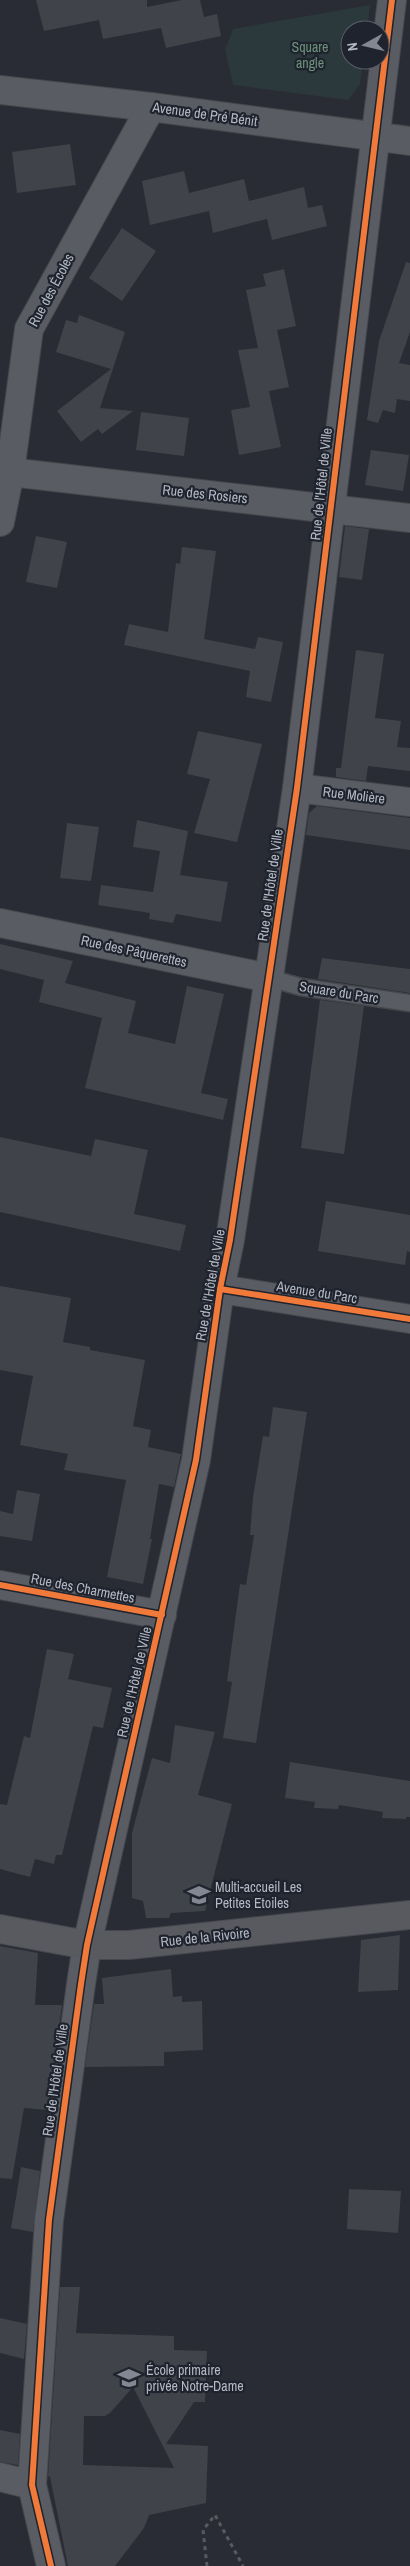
<svg xmlns="http://www.w3.org/2000/svg" width="410" height="2566" font-family="'Archivo Narrow',sans-serif">
<style>
.green{fill:#2b393c}
.building{fill:#404349;fill-rule:evenodd}
.lines{fill:none;stroke-linecap:round;stroke-linejoin:round}
.lane-casing{stroke:#45474d;stroke-width:19}
.street-casing{stroke:#45474d;stroke-width:30}
.secondary-casing{stroke:#45474d;stroke-width:30}
.path{stroke:#575a60;stroke-width:3;stroke-dasharray:4 4;stroke-linecap:butt}
.lane{stroke:#595c62;stroke-width:16}
.street{stroke:#595c62;stroke-width:28}
.secondary{stroke:#585a60;stroke-width:28}
.cycleway-casing{stroke:#1e232d;stroke-width:9}
.cycleway{stroke:#f17a3a;stroke-width:6}
.labels{text-anchor:middle;stroke-width:4.5;stroke-linejoin:round;paint-order:stroke}
.park-label{font-size:14px;fill:#6e927a;stroke:#1e232d}
.street-label{font-size:14px;fill:#b4b8c4;stroke:#1e232d}
.poi-label{font-size:14px;fill:#b4b8c4;stroke:#1e232d;text-anchor:start}
</style>
<rect width="100%" height="100%" fill="#292c34"/>
<!-- green -->
<polygon class="green" points="370,5 367,30 350,30 350,60 363,60 360,84 348,100 233,85 225,50 233,29"/>
<!-- building -->
<g class="building">
<polygon points="36,0 147,0 147,7 182,0 200,0 204,17 217,14 221,36 166,48 161,28 103,39 99,20 44,31"/>
<polygon points="70,144 76,185 17,193 12,152"/>
<polygon points="184,171 189,193 244,179 249,201 304,187 308,208 322,205 327,226 272,240 267,219 213,233 209,211 150,225 142,181"/>
<polygon points="122,228 156,251 122,301 89,278"/>
<polygon points="406,262 410,263 410,332 399,363 410,365 410,401 397,399 395,413 383,410 378,423 367,420 379,341"/>
<polygon points="284,269 296,326 277,330 289,387 269,391 281,447 239,455 231,410 250,407 238,350 258,348 246,290 266,286 263,274"/>
<polygon points="79,315 125,332 100,408 133,411 102,434 98,429 81,442 57,411 111,369 56,352 66,320 77,323"/>
<polygon points="141,412 189,418 184,456 136,450"/>
<polygon points="371,450 409,455 403,491 365,485"/>
<polygon points="345,526 369,529 362,580 339,577"/>
<polygon points="36,536 67,542 57,588 26,582"/>
<polygon points="182,547 216,551 204,639 255,649 258,637 283,642 271,702 246,697 250,671 124,645 129,624 168,632 176,563 180,564"/>
<polygon points="356,650 384,654 375,718 401,721 397,747 410,748 410,771 368,766 366,781 336,777 336,768 341,768"/>
<polygon points="198,731 262,744 237,842 194,833 210,779 187,774"/>
<polygon points="317,806 410,818 410,850 306,835 309,813"/>
<polygon points="137,820 188,831 180,875 228,882 221,922 176,914 173,923 149,919 150,913 98,905 101,885 153,892 160,851 133,847"/>
<polygon points="67,823 99,827 91,881 60,878"/>
<polygon points="0,944 73,961 65,983 136,1001 128,1033 175,1044 187,986 224,994 201,1093 228,1099 223,1120 85,1088 102,1018 39,1002 44,980 0,969"/>
<polygon points="322,958 410,969 410,993 318,979"/>
<polygon points="320,1000 364,1006 344,1154 301,1148"/>
<polygon points="0,1137 91,1156 95,1139 148,1150 134,1214 186,1225 180,1251 0,1212"/>
<polygon points="326,1201 410,1215 410,1252 407,1251 405,1265 318,1251"/>
<polygon points="0,1286 71,1298 63,1342 90,1347 90,1350 145,1360 133,1426 151,1430 148,1447 181,1454 174,1487 159,1484 150,1539 152,1539 143,1584 107,1577 126,1480 64,1470 68,1454 20,1445 33,1376 0,1370"/>
<polygon points="273,1407 307,1412 256,1743 223,1738 232,1682 227,1681 240,1584 246,1585 254,1535 250,1535 253,1497 263,1436 269,1437"/>
<polygon points="17,1490 40,1494 32,1541 0,1536 0,1511 13,1514"/>
<polygon points="47,1649 74,1654 68,1679 112,1688 103,1728 93,1726 62,1855 56,1855 54,1864 35,1859 30,1877 0,1869 0,1804 7,1805 24,1736 30,1738"/>
<polygon points="175,1725 215,1732 198,1795 232,1804 205,1911 171,1913 169,1918 146,1918 143,1901 132,1898 132,1833 152,1758 170,1763"/>
<polygon points="290,1762 410,1781 410,1817 406,1817 406,1819 382,1818 383,1812 339,1805 338,1809 314,1808 315,1802 285,1798"/>
<polygon points="400,1935 398,1990 358,1992 361,1940"/>
<polygon points="0,1946 38,1953 35,2005 62,2005 48,2110 24,2108 12,2179 0,2178"/>
<polygon points="171,1969 173,1997 182,1996 182,2002 202,2001 203,2050 164,2052 164,2066 85,2067 94,2004 104,2004 102,1978"/>
<polygon points="21,2167 40,2171 33,2232 11,2228"/>
<polygon points="349,2189 401,2191 398,2233 347,2229"/>
<path d="M60 2287H80L76 2333 174 2336V2350L207 2351 205 2402H194L166 2444 208 2446 206 2503 149 2515 144 2528 115 2566H68L50 2477 48 2476ZM133 2387 174 2468 83 2465 84 2416H105L110 2413Z"/>
<polygon points="0,2318 27,2324 24,2359 0,2353"/>
<polygon points="0,2430 20,2434 18,2465 0,2462"/>
</g>
<g class="lines">
<defs>
<polyline id="lane" points="269,978 301,987 410,1003"/>
<g id="street">
<polyline points="0,90 151,107 410,141"/>
<polyline points="0,471 410,518"/>
<polyline points="0,522 10,472 29,329 151,107"/>
<polyline points="297,788 410,802"/>
<polyline points="0,923 269,978"/>
<polyline points="220,1289 410,1319"/>
<polyline points="0,1585 162,1615"/>
<polyline points="0,2477 32,2485"/>
<polyline points="51,2566 32,2485 49,2220 81,1984 87,1945 196,1460 220,1289 230,1240 297,788 392,0"/>
</g>
<polyline id="secondary" points="0,1929 87,1945 129,1945 410,1915"/>
</defs>
<!-- lane casing -->
<use href="#lane" class="lane-casing"/>
<!-- street casing -->
<use href="#street" class="street-casing"/>
<!-- secondary casing -->
<use href="#secondary" class="secondary-casing"/>
<!-- path -->
<polyline class="path" points="207,2566 203,2530 215,2515 243,2566"/>
<!-- lane -->
<use href="#lane" class="lane"/>
<!-- street -->
<use href="#street" class="street"/>
<!-- secondary -->
<use href="#secondary" class="secondary"/>
<defs>
<g id="cycleway">
<polyline points="220,1289 410,1319"/>
<polyline points="0,1585 162,1615"/>
<polyline points="51,2566 32,2485 49,2220 81,1984 87,1945 196,1460 220,1289 230,1240 297,788 392,0"/>
</g>
</defs>
<!-- cycleway casing -->
<use href="#cycleway" class="cycleway-casing"/>
<!-- cycleway -->
<use href="#cycleway" class="cycleway"/>
</g>
<!-- icons -->
<defs>
<symbol id="school-bare" viewBox="-9 -9 18 18"><path d="M0-5L7-2L0 1L-7-2ZM-4 1L0 2.5L4 1V4Q0 6-4 4Z" fill="#838792" stroke="#1e232d" stroke-width="2.5" paint-order="stroke"/></symbol>
</defs>
<g fill-rule="evenodd">
<use href="#school-bare" x="183" y="1879" width="32" height="32"/>
<use href="#school-bare" x="113" y="2362" width="32" height="32"/>
</g>
<g class="labels">
<!-- park labels -->
<g class="park-label">
<text x="310" y="52">Square<tspan x="310" dy="16">angle</tspan></text>
</g>
<!-- street labels -->
<g class="street-label">
<text transform="translate(205 114) rotate(8)" y="5">Avenue de Pré Bénit</text>
<text transform="translate(51 290) rotate(-62)" y="5">Rue des Écoles</text>
<text transform="translate(321 484) rotate(-84)" y="5">Rue de l'Hôtel de Ville</text>
<text transform="translate(205 494) rotate(6)" y="5">Rue des Rosiers</text>
<text transform="translate(354 795) rotate(7)" y="5">Rue Molière</text>
<text transform="translate(270 885) rotate(-82)" y="5">Rue de l'Hôtel de Ville</text>
<text transform="translate(134 951) rotate(12)" y="5">Rue des Pâquerettes</text>
<text transform="translate(339 992) rotate(9)" y="5">Square du Parc</text>
<text transform="translate(210 1285) rotate(-80)" y="5">Rue de l'Hôtel de Ville</text>
<text transform="translate(317 1292) rotate(9)" y="5">Avenue du Parc</text>
<text transform="translate(83 1588) rotate(11)" y="5">Rue des Charmettes</text>
<text transform="translate(134 1682) rotate(-77)" y="5">Rue de l'Hôtel de Ville</text>
<text transform="translate(205 1937) rotate(-6)" y="5">Rue de la Rivoire</text>
<text transform="translate(55 2080) rotate(-82)" y="5">Rue de l'Hôtel de Ville</text>
</g>
<!-- poi labels -->
<g class="poi-label">
<text x="215" y="1892">Multi-accueil Les<tspan x="215" dy="16">Petites Etoiles</tspan></text>
<text x="146" y="2375">École primaire<tspan x="146" dy="16">privée Notre-Dame</tspan></text>
</g>
</g>
<!-- north arrow -->
<g transform="translate(365 45) rotate(262)"><circle r="24" fill="#1e232d" stroke="#5a5f69"/>
<path d="M0-4L9 19L0 12L-9 19Z" fill="#838792"/>
<text y="-8" font-size="14" font-weight="bold" text-anchor="middle" fill="#b4b8c4">N</text>
</g>
</svg>
